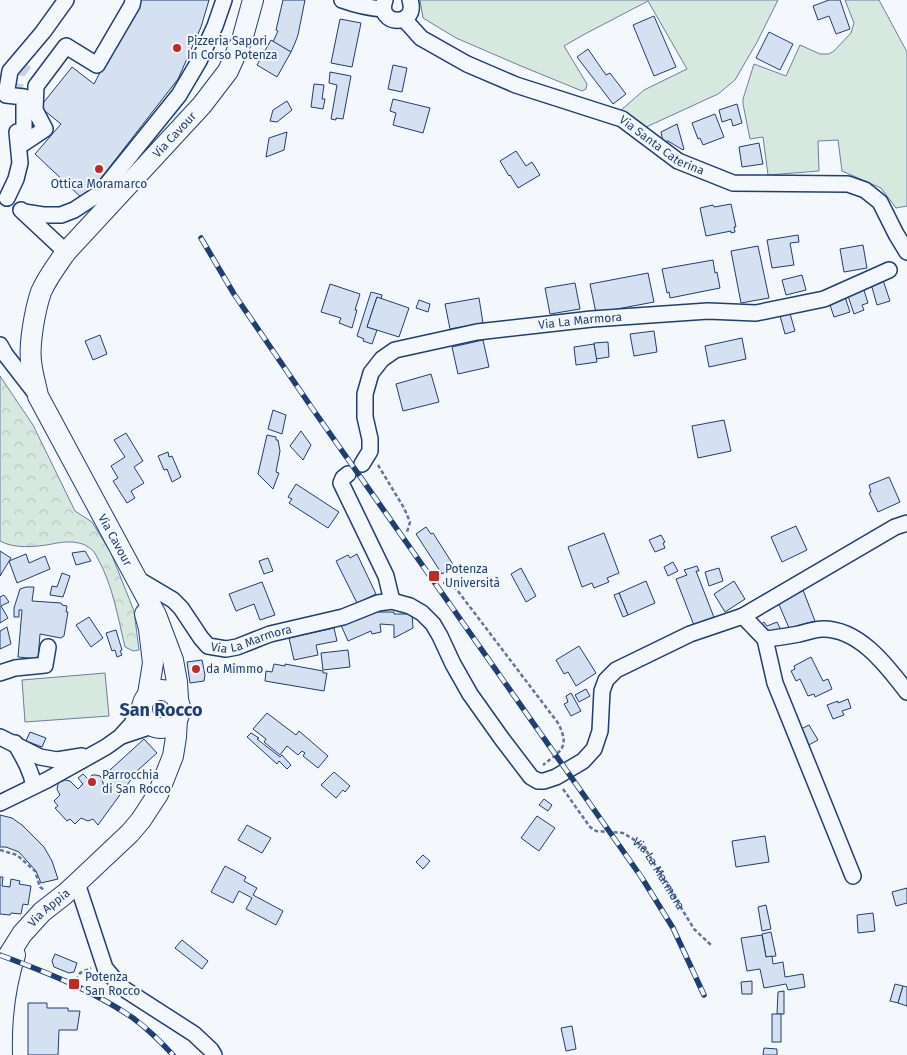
<svg xmlns="http://www.w3.org/2000/svg" width="907" height="1055" font-family="'Fira Sans',sans-serif">
<style>
.green{fill:#d7e8df;stroke:#687fa3}
.forest{fill:url(#forest-crowns);stroke:#687fa3}
.building{fill:#d5e0f0;stroke:#1d3f73}
.lines{fill:none;stroke-linecap:round;stroke-linejoin:round}
.minor-tunnel{stroke:#c9d2e0;stroke-width:15;stroke-dasharray:15 8;stroke-linecap:butt}
.minor-casing{stroke:#1d3f73;stroke-width:18}
.major-casing{stroke:#1d3f73;stroke-width:22}
.path{stroke:#5e769c;stroke-width:2.5;stroke-dasharray:4 2.5;stroke-linecap:butt}
.minor{stroke:#f4f7fb;stroke-width:15}
.major{stroke:#f4f7fb;stroke-width:20}
.rail-casing{stroke:#1d3f73;stroke-width:5.5}
.rail{stroke:#f4f7fb;stroke-width:4;stroke-dasharray:11;stroke-linecap:butt}
.poi-dot{fill:#c62828;stroke:#f4f7fb;stroke-width:2}
.labels{text-anchor:middle;stroke-width:4;stroke-linejoin:round;paint-order:stroke}
.poi-label{font-size:12px;fill:#1d3f73;stroke:#f4f7fb;text-anchor:start}
.street-label{font-size:12px;fill:#1d3f73;stroke:#f4f7fb}
.district-label{font-size:18px;font-weight:bold;fill:#1d3f73;stroke:#f4f7fb}
</style>
<defs>
<pattern id="forest-crowns" width="20" height="18" patternUnits="userSpaceOnUse" patternTransform="scale(1.25)"><rect width="20" height="18" fill="#d7e8df"/><path d="M2 6a3 3 0 1 1 6 0M12 15a3 3 0 1 1 6 0" fill="none" stroke="#b8c8c3"/></pattern>
</defs>
<rect width="100%" height="100%" fill="#f4f7fb"/>
<!-- green -->
<g class="green">
<polygon points="420,0 778,0 757,42 735,80 718,94 644,128 620,111 644,90 687,69 648,1 583,35 564,46 587,84 586,89 582,91 521,66 456,38 423,18"/>
<polygon points="845,0 879,0 907,52 907,206 896,208 881,188 842,171 838,140 818,141 819,171 768,175 763,137 750,139 743,104 743,99 754,64 786,76 800,45 820,54 829,54 834,51 851,33 854,23"/>
<polygon points="105,673 109,716 25,722 22,680"/>
</g>
<!-- forest -->
<path class="forest" d="M0 376 33 425 75 511 92 522 111 553 134 611 139 650 133 651 125 647C118 618 113 586 98 559 96 556 95 552 92 550 82 540 65 541 52 544 36 547 14 549 0 541Z"/>
<!-- building -->
<g class="building">
<polygon points="138,0 209,0 201,27 178,79 84,200 35,154 61,124 40,107 72,67 94,84"/>
<polygon points="283,0 305,0 298,35 295,43 291,52 273,42 277,33 278,31 276,30"/>
<polygon points="829,0 840,0 850,29 836,34 829,16 818,20 813,6"/>
<polygon points="654,16 676,67 654,76 633,25"/>
<polygon points="340,19 361,23 352,67 331,63"/>
<polygon points="769,32 793,44 780,70 756,58"/>
<polygon points="271,40 291,52 277,77 257,65"/>
<polygon points="588,49 606,75 610,73 626,94 613,104 577,57"/>
<polygon points="393,65 407,68 402,92 388,89"/>
<polygon points="330,72 351,76 343,119 336,118 336,120 331,119 337,85 329,83"/>
<polygon points="314,84 324,85 322,99 325,99 323,109 311,107"/>
<polygon points="393,99 430,108 423,133 393,125 396,113 390,111"/>
<polygon points="287,101 292,110 277,122 270,121 273,110"/>
<polygon points="737,104 742,123 733,126 731,119 722,122 719,110"/>
<polygon points="715,114 724,137 703,145 700,138 698,139 692,123"/>
<polygon points="677,124 684,149 683,150 668,141 663,142 661,132"/>
<polygon points="287,132 284,150 266,157 269,138"/>
<polygon points="759,143 763,164 742,167 739,147"/>
<polygon points="516,151 526,166 532,162 540,175 518,188 510,175 509,176 500,161"/>
<polygon points="731,204 736,227 734,227 735,232 731,233 731,231 706,236 700,208 713,205 714,207"/>
<polygon points="798,235 799,242 790,243 794,265 772,268 767,240"/>
<polygon points="863,245 867,268 844,272 840,249"/>
<polygon points="758,246 769,298 741,303 731,251"/>
<polygon points="713,260 715,273 717,272 720,288 670,298 669,292 667,293 662,269"/>
<polygon points="648,273 654,302 596,313 590,284"/>
<polygon points="802,275 806,290 786,295 782,280"/>
<polygon points="883,280 890,301 877,305 871,284"/>
<polygon points="575,283 580,309 550,314 545,288"/>
<polygon points="330,284 360,294 355,310 357,310 352,328 339,323 341,318 321,312"/>
<polygon points="863,287 868,303 862,305 864,310 854,314 847,293"/>
<polygon points="371,292 382,295 381,299 377,297 367,327 377,330 372,344 363,341 364,339 357,336"/>
<polygon points="844,294 850,312 834,317 828,299"/>
<polygon points="377,297 409,308 399,337 367,327"/>
<polygon points="479,298 483,323 450,329 445,304"/>
<polygon points="419,300 430,304 428,312 416,308"/>
<polygon points="789,310 795,331 785,334 779,312"/>
<polygon points="654,331 657,352 634,356 630,334"/>
<polygon points="100,335 107,354 93,360 85,341"/>
<polygon points="742,338 746,359 709,367 705,346"/>
<polygon points="483,340 489,367 458,374 452,347"/>
<polygon points="608,342 609,357 596,359 594,343"/>
<polygon points="594,344 597,362 576,365 574,347"/>
<polygon points="431,374 439,402 403,411 396,384"/>
<polygon points="273,410 286,415 282,434 268,429"/>
<polygon points="724,420 731,451 698,458 692,426"/>
<polygon points="301,431 311,445 303,460 290,446"/>
<polygon points="126,433 143,461 134,467 144,483 131,491 135,498 127,503 113,481 118,478 111,466 125,457 114,440"/>
<polygon points="267,435 276,437 276,440 278,440 280,451 276,472 279,473 273,489 258,474"/>
<polygon points="168,452 169,457 172,456 181,477 172,482 167,469 164,470 158,456"/>
<polygon points="889,477 900,502 878,512 869,493 871,492 869,485"/>
<polygon points="296,484 339,512 328,528 289,503 292,499 288,497"/>
<polygon points="796,526 807,550 782,562 771,537"/>
<polygon points="426,527 431,534 433,533 454,566 442,574 416,534"/>
<polygon points="604,533 619,573 607,578 609,582 594,588 592,583 582,587 568,547"/>
<polygon points="661,535 665,542 663,543 665,548 655,552 649,540"/>
<polygon points="0,551 11,558 0,576"/>
<polygon points="85,551 91,561 76,565 72,553"/>
<polygon points="26,554 29,563 45,556 50,569 17,583 9,561"/>
<polygon points="357,554 376,594 357,603 336,561 348,555 350,558"/>
<polygon points="268,558 273,571 264,574 259,561"/>
<polygon points="673,562 678,571 668,576 664,567"/>
<polygon points="697,566 699,571 696,571 715,620 695,628 676,579 687,575 684,570"/>
<polygon points="521,568 536,596 526,602 511,574"/>
<polygon points="719,568 723,581 709,586 705,572"/>
<polygon points="62,573 70,576 63,597 50,595 52,586 57,587"/>
<polygon points="646,581 655,603 628,615 619,593"/>
<polygon points="734,581 745,599 725,612 714,594"/>
<polygon points="262,582 275,615 260,620 254,604 236,611 229,594"/>
<polygon points="26,587 34,587 32,601 61,603 62,605 67,606 66,612 68,612 64,636 61,638 40,634 38,659 18,657 22,610 19,610 19,617 14,617 14,608 20,589"/>
<polygon points="803,590 815,621 789,628 777,600"/>
<polygon points="619,593 628,615 623,617 614,595"/>
<polygon points="4,595 9,602 1,606 8,618 0,623 0,597"/>
<polygon points="377,612 394,612 394,614 412,614 413,628 394,638 394,625 380,624 381,632 372,634 371,631 348,641 341,625 365,613"/>
<polygon points="89,617 103,638 91,647 76,625"/>
<polygon points="764,622 767,626 777,622 781,630 770,633 764,631 759,626"/>
<polygon points="7,627 11,644 0,649 0,631"/>
<polygon points="334,628 337,641 316,645 318,655 294,660 289,638"/>
<polygon points="116,630 122,650 120,651 122,655 117,657 115,650 112,651 106,633"/>
<polygon points="579,646 596,673 576,686 568,672 564,674 556,660"/>
<polygon points="348,650 350,667 323,670 321,653"/>
<polygon points="811,657 823,681 828,679 832,689 815,697 814,694 808,696 800,679 796,681 791,671 795,669 794,666"/>
<polygon points="202,660 205,675 204,681 190,683 187,662"/>
<polygon points="274,664 285,666 285,664 323,671 323,673 327,673 324,691 265,681 266,671 272,672"/>
<polygon points="586,689 590,696 579,702 575,695"/>
<polygon points="571,693 581,711 571,716 564,704 568,702 566,696"/>
<polygon points="848,699 851,708 842,711 844,715 833,719 827,705 838,701 838,703"/>
<polygon points="267,713 296,735 299,731 328,756 318,768 303,756 305,753 302,751 298,755 287,746 280,755 264,742 266,739 253,729"/>
<polygon points="809,725 818,740 807,746 799,730"/>
<polygon points="30,732 46,738 42,747 26,741"/>
<polygon points="251,733 259,738 257,739 280,757 282,755 291,765 287,769 279,761 277,764 247,737"/>
<polygon points="144,739 157,753 138,770 98,825 93,819 88,821 81,818 75,824 70,819 67,821 55,808 58,806 54,801 60,795 57,789 58,784 60,782 65,780 70,781 78,789 83,784 78,778 83,774 88,779 92,775 96,775 100,776 102,779 104,787 116,777 110,770"/>
<polygon points="334,772 350,786 345,792 343,790 336,798 321,785"/>
<polygon points="544,799 552,805 548,811 539,805"/>
<polygon points="0,815 12,818 22,825 44,847 52,861 58,879 41,883 36,871 19,852 6,847 0,847"/>
<polygon points="537,816 555,828 539,851 521,838"/>
<polygon points="247,825 271,838 262,853 238,840"/>
<polygon points="765,836 769,862 736,867 732,841"/>
<polygon points="423,855 430,861 423,869 416,862"/>
<polygon points="225,866 246,877 244,881 257,888 253,895 283,911 276,925 246,909 252,898 239,891 233,903 211,892"/>
<polygon points="0,877 3,877 2,886 10,887 11,879 20,881 19,884 31,886 28,905 23,904 21,914 11,913 10,915 0,914"/>
<polygon points="907,888 907,903 896,906 892,892"/>
<polygon points="766,905 771,929 762,931 758,907"/>
<polygon points="873,913 875,931 858,933 857,915"/>
<polygon points="771,932 776,956 766,957 762,934"/>
<polygon points="762,935 766,957 772,956 773,964 783,962 785,977 803,974 805,987 788,990 786,984 764,988 760,969 747,971 741,938"/>
<polygon points="182,940 208,961 202,969 175,948"/>
<polygon points="55,954 77,963 74,972 69,973 54,967 52,961"/>
<polygon points="752,981 752,994 742,994 741,982"/>
<polygon points="895,984 903,986 898,1003 890,1001"/>
<polygon points="903,986 907,987 907,1006 898,1003"/>
<polygon points="784,991 784,1014 777,1014 778,992"/>
<polygon points="28,1003 47,1003 47,1008 68,1008 68,1011 80,1011 77,1030 59,1030 58,1055 28,1055"/>
<rect x="772" y="1014" width="9" height="28"/>
<polygon points="572,1026 576,1049 566,1051 561,1028"/>
<polygon points="764,1048 777,1049 777,1055 763,1055"/>
</g>
<g class="lines">
<!-- minor-tunnel -->
<polyline class="minor-tunnel" points="14,98 18,72 29,58"/>
<defs>
<g id="minor">
<polyline points="66,0 43,32 10,71 6,95 24,97 24,143 45,129 35,110 36,86 66,46 97,65 132,5 133,0"/>
<path d="M342 0C356 5 368 8 383 9"/>
<path d="M385 0C375 26 419 28 410 0"/>
<path id="s2" d="M404 19 421 38 467 64 516 85 622 119 678 161 733 183 848 184 865 190 880 202 896 234 907 252"/>
<polyline points="7,198 16,179 20,163 17,132"/>
<polyline points="21,210 66,252"/>
<polyline points="24,212 43,215 61,215 74,210 100,193 179,95 199,61 215,26 224,0"/>
<polyline points="0,345 5,354 36,394"/>
<path id="s3" d="M362 464 370 451V439L365 417V394L371 373 382 359 395 350 477 332 592 319 708 311 756 313 824 299 889 270"/>
<polyline points="348,474 343,478 341,483 386,576 392,601"/>
<path id="s4" d="M136 578 173 600 181 608 201 638 208 646 226 649 237 647 270 634 343 617 378 603 392 601 410 606 422 613 433 624 440 636 453 664 470 694 502 739 531 777 538 781H544L556 777 583 761 594 749 600 731 602 691 606 680 616 670 690 634 743 616 895 527 907 523"/>
<polyline points="743,616 765,639 775,683 853,876"/>
<path d="M765 639C776 638 788 636 799 634 807 632 815 629 822 629 859 628 887 666 907 692"/>
<polyline points="0,673 15,668 45,665 48,647"/>
<polyline points="122,736 152,726"/>
<polyline points="0,737 40,757 57,760 82,756"/>
<path d="M15 743C23 757 31 770 34 786"/>
<polyline points="0,803 47,780 106,747 120,737 131,725 141,708"/>
<polyline points="77,883 105,968 121,987 194,1034 211,1050 214,1055"/>
</g>
<g id="major">
<polyline points="145,614 149,629 153,663 148,694"/>
<circle cx="161" cy="709" r="19"/>
<path id="s5" d="M178 699 177 682 173 660 156 615 38 396C36 385 32 373 31 361 29 343 35 310 41 292 47 278 57 265 66 252L202 105 228 71 242 40 253 0"/>
<path id="s6" d="M0 969 22 934 42 912 65 894 77 883 130 833 141 820 158 794 173 756 176 737 177 719"/>
<path d="M2 1055C1 1020 4 989 15 955"/>
</g>
</defs>
<!-- minor casing -->
<use href="#minor" class="minor-casing"/>
<!-- major casing -->
<use href="#major" class="major-casing"/>
<!-- path -->
<g class="path">
<polyline points="378,465 404,508 410,522 407,532"/>
<path d="M443 583 451 582 558 723C570 747 562 750 543 765"/>
<path id="s1" d="M563 789 590 827 596 831 623 833 633 839 646 850 694 929 711 945"/>
<polyline points="0,850 17,855 35,871 40,887 44,890"/>
<polyline points="76,980 80,973 91,968"/>
</g>
<!-- minor -->
<use href="#minor" class="minor"/>
<!-- major -->
<use href="#major" class="major"/>
<defs>
<g id="rail">
<polyline points="201,238 234,294 312,408 642,878 673,928 704,995"/>
<path d="M0 955C46 972 92 990 133 1018 148 1029 161 1042 173 1055"/>
</g>
</defs>
<!-- rail casing -->
<use href="#rail" class="rail-casing"/>
<!-- rail -->
<use href="#rail" class="rail"/>
</g>
<!-- markers -->
<g class="poi-dot">
<circle cx="177" cy="48" r="5"/>
<circle cx="99" cy="169" r="5"/>
<rect x="428" y="570" width="12" height="12" rx="2.5"/>
<circle cx="196" cy="669" r="5"/>
<circle cx="92" cy="782" r="5"/>
<rect x="68" y="978" width="12" height="12" rx="2.5"/>
</g>
<g class="labels">
<!-- poi labels -->
<g class="poi-label">
<text x="187" y="45">Pizzeria Sapori<tspan x="187" dy="14">In Corso Potenza</tspan></text>
<text x="99" y="188" text-anchor="middle">Ottica Moramarco</text>
<text x="445" y="573">Potenza<tspan x="445" dy="14">Università</tspan></text>
<text x="206" y="673">da Mimmo</text>
<text x="102" y="779">Parrocchia<tspan x="102" dy="14">di San Rocco</tspan></text>
<text x="85" y="981">Potenza<tspan x="85" dy="14">San Rocco</tspan></text>
</g>
<!-- street labels -->
<g class="street-label">
<text dy="4" stroke="none"><textPath href="#s5" startOffset="649">Via Cavour</textPath></text>
<text dy="4" stroke="none"><textPath href="#s2" startOffset="291">Via Santa Caterina</textPath></text>
<text dy="4" stroke="none"><textPath href="#s3" startOffset="316">Via La Marmora</textPath></text>
<text transform="translate(115 540) rotate(61)" y="4">Via Cavour</text>
<text dy="4" stroke="none"><textPath href="#s4" startOffset="146">Via La Marmora</textPath></text>
<text dy="4" stroke="none"><textPath href="#s1" startOffset="136">Via La Marmora</textPath></text>
<text dy="4" stroke="none"><textPath href="#s6" startOffset="79">Via Appia</textPath></text>
</g>
<!-- district labels -->
<g class="district-label">
<text x="161" y="716">San Rocco</text>
</g>
</g>
</svg>
